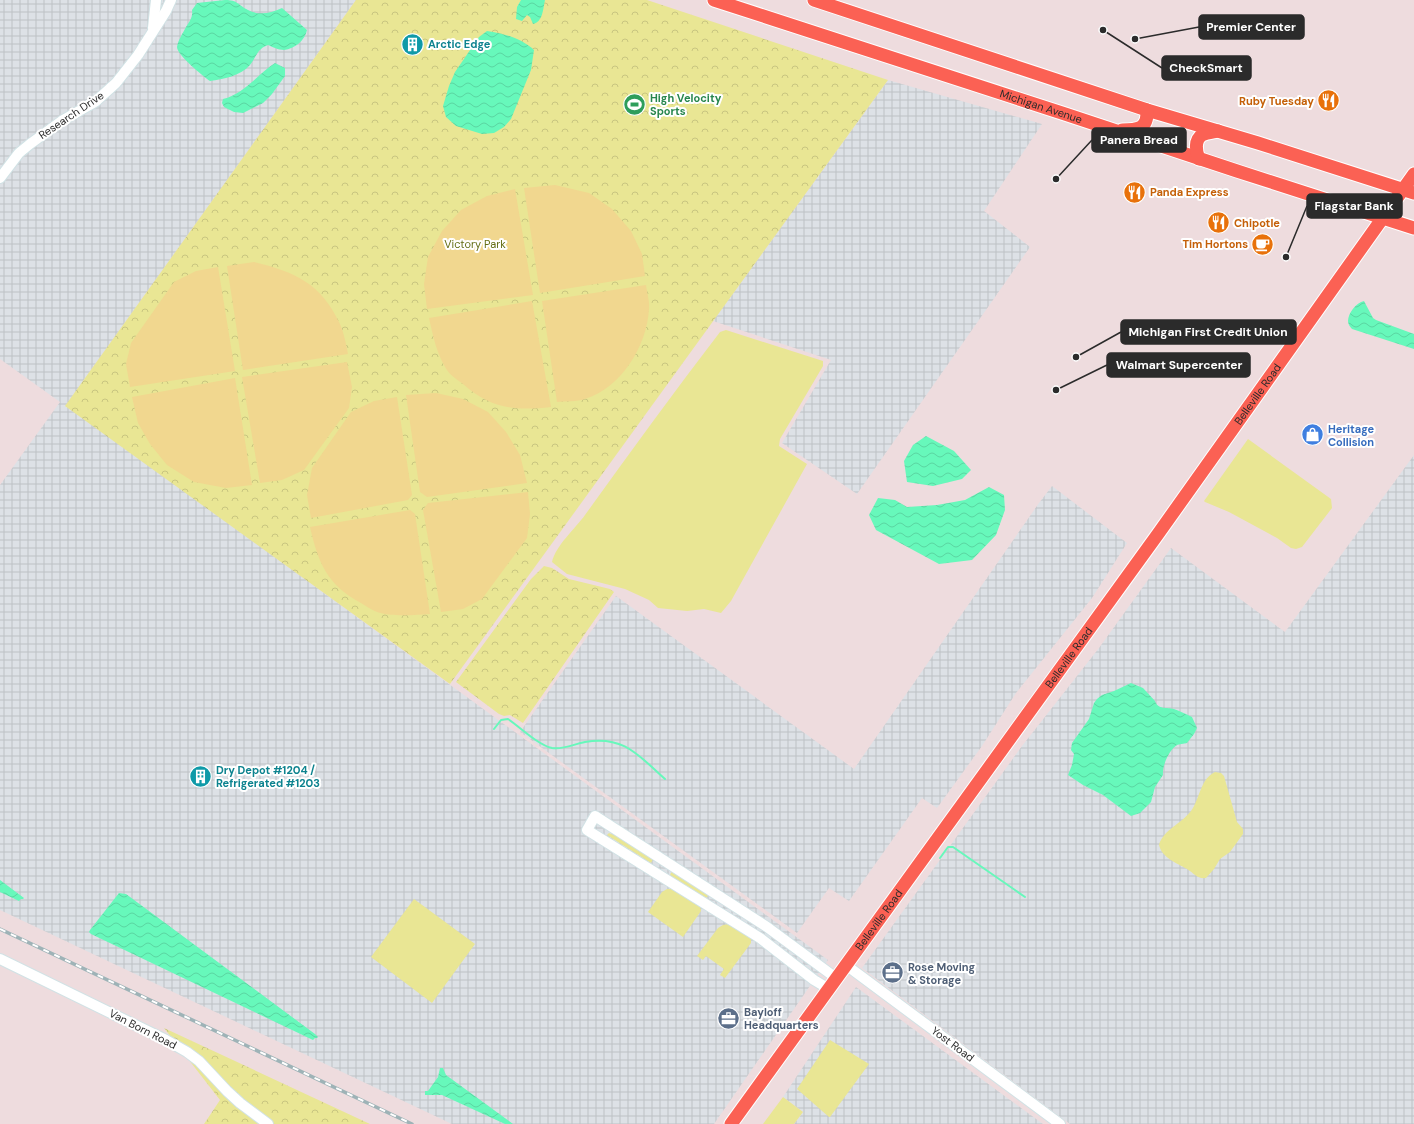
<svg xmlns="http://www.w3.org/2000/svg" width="1414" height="1124" font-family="'DM Sans',sans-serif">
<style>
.industrial{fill:url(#industrial-grid)}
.grass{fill:#e9e694}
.forest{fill:url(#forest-crowns)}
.pitch{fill:#f1d78f}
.water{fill:url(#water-waves)}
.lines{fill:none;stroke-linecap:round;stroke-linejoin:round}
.stream{stroke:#67f8bb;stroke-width:2}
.minor-casing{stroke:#d1e2e5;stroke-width:12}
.major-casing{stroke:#fff;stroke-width:15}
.minor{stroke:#fff;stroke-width:10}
.major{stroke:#fb6154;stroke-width:13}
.rail-casing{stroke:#9eb3b7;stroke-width:3.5}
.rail{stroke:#fff;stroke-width:2;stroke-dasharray:6;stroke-linecap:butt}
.labels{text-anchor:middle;stroke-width:4;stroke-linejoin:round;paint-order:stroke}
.culture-label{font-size:11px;font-weight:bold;fill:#0d838f;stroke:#fff;text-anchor:start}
.leisure-label{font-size:11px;font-weight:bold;fill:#27864d;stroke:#fff;text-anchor:start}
.food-label{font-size:11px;font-weight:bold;fill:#c56008;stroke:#fff;text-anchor:end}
.street-label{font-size:11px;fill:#2b2b2b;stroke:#fff}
.park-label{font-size:11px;fill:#656e15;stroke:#fff}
.shop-label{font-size:11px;font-weight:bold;fill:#366cbe;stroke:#fff;text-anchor:start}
.service-label{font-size:11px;font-weight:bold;fill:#4e5e75;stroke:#fff;text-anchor:start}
.leader{fill:none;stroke:#2b2b2b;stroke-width:1.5}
.callout-dot{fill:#2b2b2b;stroke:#fff;stroke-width:1.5}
.callout{fill:#2b2b2b;stroke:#2b2b2b;stroke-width:1.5}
.callout-label{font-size:12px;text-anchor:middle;font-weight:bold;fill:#fff}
</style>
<defs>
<pattern id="industrial-grid" width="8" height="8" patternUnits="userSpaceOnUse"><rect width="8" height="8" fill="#dde1e6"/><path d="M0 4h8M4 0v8" fill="none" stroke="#bec1c5"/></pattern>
<pattern id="forest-crowns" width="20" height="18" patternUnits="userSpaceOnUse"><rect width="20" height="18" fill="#e9e694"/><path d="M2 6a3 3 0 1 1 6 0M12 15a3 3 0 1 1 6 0" fill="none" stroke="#c8c580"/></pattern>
<pattern id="water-waves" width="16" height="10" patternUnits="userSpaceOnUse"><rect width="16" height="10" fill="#67f8bb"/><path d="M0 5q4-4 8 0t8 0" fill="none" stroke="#5ad5a1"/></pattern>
</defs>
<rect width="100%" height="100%" fill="#eedcde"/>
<!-- industrial -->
<g class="industrial">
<polygon points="0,0 356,0 66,405 828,960 714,1124 452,1124 0,910 0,485 60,402 0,359"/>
<polygon points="888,80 1042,124 984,211 1030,247 857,494 782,443 831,360 713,321"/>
<polygon points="1414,455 1414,1124 1070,1124 862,968 1022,746 1099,648 1171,548 1285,632"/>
<polygon points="1052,486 1127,543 1092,598 1016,693 982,746 937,808 922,798 849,901 829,888 797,933 520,732 616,596 854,769 1039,503"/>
<polygon points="856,987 1043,1124 794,1124 803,1112 783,1097"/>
</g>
<!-- grass -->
<g class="grass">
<path d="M726 330 823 361V366L780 439 779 446 807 464 731 601 721 613 704 609 687 611 658 608 649 600 625 589 567 574 552 562C556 545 575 529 585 515 629 454 674 392 720 332Z"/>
<polygon points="1248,439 1331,499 1332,508 1302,547 1296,549 1291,548 1277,538 1229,512 1205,502 1204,501"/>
<path d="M1215 772 1221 773 1224 776 1237 822 1243 829V834L1230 852 1220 859 1214 869 1206 878C1197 879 1195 874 1187 869 1177 863 1162 858 1159 845 1163 830 1181 824 1191 811 1200 799 1200 779 1215 772Z"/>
<polygon points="609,833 620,838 653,859 651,863 607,835"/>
<polygon points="672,871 709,895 706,898 670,875"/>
<polygon points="667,889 675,889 700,905 701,911 683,937 648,912 662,892"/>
<polygon points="414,899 475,944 432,1003 371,957"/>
<polygon points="729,924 751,937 751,943 725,978 720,975 724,969 706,956 703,960 697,956 718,928 723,925"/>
<polygon points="830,1040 869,1064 830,1117 829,1117 797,1089"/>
<polygon points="783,1097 803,1112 794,1124 763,1124"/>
</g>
<!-- forest -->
<g class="forest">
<polygon points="356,0 647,0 888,80 450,684 65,406"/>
<polygon points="544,566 552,568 569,579 610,589 614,592 523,723 510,715 504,716 499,714 456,682 531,579"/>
<polygon points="164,1028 370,1124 204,1124 220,1100"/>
</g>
<!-- pitch -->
<g class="pitch">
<polygon points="555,185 589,193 612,209 631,231 642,254 645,276 540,293 524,188"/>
<polygon points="515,189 533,295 427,309 424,284 428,257 442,231 461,210 487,196"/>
<path d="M254 262C295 272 321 283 340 324 344 333 346 344 348 354L243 370 227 266Z"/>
<polygon points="218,267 235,371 130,387 126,364 131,343 174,282 196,271"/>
<path d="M646 285C647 293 650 302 649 309 647 346 621 388 585 399 576 402 566 401 557 402L542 301Z"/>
<path d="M532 301 551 407C516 411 491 409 463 384 458 380 451 376 447 370 437 355 433 336 429 318Z"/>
<polygon points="347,362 352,387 349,408 304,470 282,480 260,483 242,377"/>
<polygon points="235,378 252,485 226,488 194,482 167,465 150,444 138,423 132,397"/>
<polygon points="436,393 463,399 488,412 506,432 520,455 527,483 427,497 420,492 406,395"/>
<polygon points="397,397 412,495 408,500 311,518 307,495 312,468 351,412 374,401"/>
<polygon points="528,492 530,514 527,538 482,599 463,609 441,612 423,510 428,503"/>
<path d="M410 510 415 514 430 614C415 615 391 617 377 612 372 610 366 606 361 603 327 585 318 562 310 527Z"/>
</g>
<!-- water -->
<g class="water">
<path d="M225 0C238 0 238 5 248 10 259 16 272 13 282 8L307 30C305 40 295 49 284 50 278 50 273 47 268 45 257 49 257 56 250 65 241 76 223 79 210 81 203 76 177 55 177 47 178 40 183 33 186 27 190 21 193 17 192 10L197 3Z"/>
<path d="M521 0H545C543 9 543 22 533 24L530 17 527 15 522 21 516 19 517 7Z"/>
<path d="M487 31C506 34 520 38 534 50L531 70 511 119 504 127 494 133 482 134 456 126 446 117 443 106 449 86 455 72 479 37Z"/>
<path d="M275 63 285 68V76L272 94 263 103 243 113 234 112 224 107 222 103 223 99C244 94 258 74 275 63Z"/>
<path d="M1364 301 1373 318 1376 320 1414 334V349L1352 329C1350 327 1348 324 1348 321 1348 313 1356 303 1364 301Z"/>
<polygon points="926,436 954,451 971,470 962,479 933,486 907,482 904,461 913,445"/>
<polygon points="989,487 1004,495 1005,510 996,535 972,560 939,564 876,530 869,515 878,498 895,500 907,507 937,505 965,500"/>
<path d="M1131 683 1143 688 1155 701C1158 710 1167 707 1174 709 1180 711 1186 714 1192 717L1197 728 1194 734 1187 743C1184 744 1179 744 1177 745 1169 750 1162 766 1163 775L1155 787 1151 802 1140 813 1131 816 1103 795 1083 785 1068 775 1072 765 1074 754 1071 750 1072 743 1089 719 1094 703 1097 699 1102 695 1114 691Z"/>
<polygon points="0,880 24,898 23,899 21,899 19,901 0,892"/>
<polygon points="119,893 126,894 315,1034 318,1037 317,1038 315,1038 313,1040 91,934 89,932 90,930"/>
<polygon points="440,1068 443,1068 446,1075 513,1124 505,1124 442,1095 425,1095 425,1091 428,1091 438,1077"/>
</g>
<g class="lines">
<!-- stream -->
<g class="stream">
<path d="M494 729 501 720 508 719C520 727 538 745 552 748 563 750 574 744 585 742 624 735 639 756 665 779"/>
<polyline points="940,858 948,847 953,847 1025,897"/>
</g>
<defs>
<g id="minor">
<polyline points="153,28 156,0"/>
<polyline points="0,178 19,153 30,144 63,120 95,102 116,83 138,55 166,11 171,0"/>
<polyline points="0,959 166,1040 187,1052 199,1061 227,1091 240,1103 268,1124"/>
<polyline points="846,965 1060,1124"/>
<polyline points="829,989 814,980 760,938 587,830 595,816 767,927 836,978"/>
</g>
<g id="major">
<path id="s1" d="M714 0 1065 114 1237 171 1414 228"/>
<polyline points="814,0 1147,110 1258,143 1414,193"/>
<path d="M1122 130C1138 130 1148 129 1147 110"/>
<path d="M1199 159C1196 152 1194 140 1202 135 1206 133 1214 132 1218 131"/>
<path id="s2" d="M731 1124 1158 534 1414 174"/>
</g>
</defs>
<!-- minor casing -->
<use href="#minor" class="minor-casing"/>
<!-- major casing -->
<use href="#major" class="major-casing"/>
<!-- minor -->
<use href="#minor" class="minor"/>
<!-- major -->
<use href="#major" class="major"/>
<defs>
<polyline id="rail" points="0,929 412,1124"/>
</defs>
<!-- rail casing -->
<use href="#rail" class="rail-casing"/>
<!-- rail -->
<use href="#rail" class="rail"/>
</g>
<!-- icons -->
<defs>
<symbol id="building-disc" viewBox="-11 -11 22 22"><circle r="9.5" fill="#0f9aa8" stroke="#fff"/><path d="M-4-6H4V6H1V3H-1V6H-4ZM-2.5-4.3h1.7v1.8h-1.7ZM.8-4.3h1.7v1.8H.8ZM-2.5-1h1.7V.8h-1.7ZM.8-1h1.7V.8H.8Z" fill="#fff"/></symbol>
<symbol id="restaurant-disc" viewBox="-11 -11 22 22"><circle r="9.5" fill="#e8710a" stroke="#fff"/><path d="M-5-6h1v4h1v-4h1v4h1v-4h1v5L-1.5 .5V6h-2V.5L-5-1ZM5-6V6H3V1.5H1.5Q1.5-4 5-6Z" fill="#fff"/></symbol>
<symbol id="stadium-disc" viewBox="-11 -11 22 22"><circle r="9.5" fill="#2e9e5b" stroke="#fff"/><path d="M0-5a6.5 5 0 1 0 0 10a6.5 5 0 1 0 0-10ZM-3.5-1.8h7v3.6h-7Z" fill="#fff"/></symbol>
<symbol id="cafe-disc" viewBox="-11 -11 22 22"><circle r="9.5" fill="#e8710a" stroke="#fff"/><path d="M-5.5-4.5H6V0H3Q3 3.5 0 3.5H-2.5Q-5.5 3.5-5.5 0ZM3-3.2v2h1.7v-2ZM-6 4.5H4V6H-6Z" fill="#fff"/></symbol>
<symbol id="shop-disc" viewBox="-11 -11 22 22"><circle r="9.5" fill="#3f7fe0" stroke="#fff"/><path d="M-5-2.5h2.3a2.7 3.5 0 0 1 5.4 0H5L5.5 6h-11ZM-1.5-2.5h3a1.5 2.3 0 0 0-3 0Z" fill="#fff"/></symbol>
<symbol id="office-disc" viewBox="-11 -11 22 22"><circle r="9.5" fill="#5c6f8a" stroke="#fff"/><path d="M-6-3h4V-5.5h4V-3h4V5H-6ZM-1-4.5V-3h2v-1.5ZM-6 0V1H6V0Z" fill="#fff"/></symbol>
</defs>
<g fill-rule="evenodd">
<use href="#building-disc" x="400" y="32" width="25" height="25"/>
<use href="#restaurant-disc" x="1316" y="88" width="25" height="25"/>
<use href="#stadium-disc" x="622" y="92" width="25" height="25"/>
<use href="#restaurant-disc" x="1122" y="180" width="25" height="25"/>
<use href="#restaurant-disc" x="1206" y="210" width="25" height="25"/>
<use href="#cafe-disc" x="1250" y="232" width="25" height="25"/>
<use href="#shop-disc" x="1300" y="422" width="25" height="25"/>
<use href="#building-disc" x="188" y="764" width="25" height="25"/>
<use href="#office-disc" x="880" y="960" width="25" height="25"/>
<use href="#office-disc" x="716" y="1006" width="25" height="25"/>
</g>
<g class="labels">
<!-- culture labels -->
<g class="culture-label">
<text x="428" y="48">Arctic Edge</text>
<text x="216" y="774">Dry Depot #1204 /<tspan x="216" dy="13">Refrigerated #1203</tspan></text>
</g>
<!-- leisure labels -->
<g class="leisure-label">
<text x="650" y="102">High Velocity<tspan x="650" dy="13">Sports</tspan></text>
</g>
<!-- food labels -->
<g class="food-label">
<text x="1314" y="105">Ruby Tuesday</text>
<text x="1150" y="196" text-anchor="start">Panda Express</text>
<text x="1234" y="227" text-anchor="start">Chipotle</text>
<text x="1248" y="248">Tim Hortons</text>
</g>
<!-- street labels -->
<g class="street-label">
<text dy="4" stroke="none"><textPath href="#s1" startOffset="344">Michigan Avenue</textPath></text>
<text transform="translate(71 115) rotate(-34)" y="4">Research Drive</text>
<text dy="4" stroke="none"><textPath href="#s2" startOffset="900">Belleville Road</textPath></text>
<text dy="4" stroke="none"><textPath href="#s2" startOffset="576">Belleville Road</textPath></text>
<text dy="4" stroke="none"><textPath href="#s2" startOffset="252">Belleville Road</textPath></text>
<text transform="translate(143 1029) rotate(27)" y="4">Van Born Road</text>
<text transform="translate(953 1044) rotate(37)" y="4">Yost Road</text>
</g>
<!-- park labels -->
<g class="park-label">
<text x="475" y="248">Victory Park</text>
</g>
<!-- shop labels -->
<g class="shop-label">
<text x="1328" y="433">Heritage<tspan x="1328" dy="13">Collision</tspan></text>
</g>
<!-- service labels -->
<g class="service-label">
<text x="908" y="971">Rose Moving<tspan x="908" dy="13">&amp; Storage</tspan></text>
<text x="744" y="1016">Bayloff<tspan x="744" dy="13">Headquarters</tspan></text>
</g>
</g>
<!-- callouts -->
<path class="leader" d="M1135 39L1199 27M1103 30L1162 68M1056 179L1092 140M1286 257L1307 206M1076 357L1121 332M1056 390L1107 365"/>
<g class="callout-dot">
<circle cx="1135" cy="39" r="4"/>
<circle cx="1103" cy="30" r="4"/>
<circle cx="1056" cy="179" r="4"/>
<circle cx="1286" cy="257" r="4"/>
<circle cx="1076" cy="357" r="4"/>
<circle cx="1056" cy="390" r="4"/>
</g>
<g class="callout">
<rect x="1199" y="15" width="105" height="24" rx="4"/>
<rect x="1162" y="56" width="89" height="24" rx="4"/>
<rect x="1092" y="128" width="94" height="24" rx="4"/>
<rect x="1307" y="194" width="95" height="24" rx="4"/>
<rect x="1121" y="320" width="175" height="24" rx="4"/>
<rect x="1107" y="353" width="143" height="24" rx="4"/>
</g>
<g class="callout-label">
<text x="1251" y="31">Premier Center</text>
<text x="1206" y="72">CheckSmart</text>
<text x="1139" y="144">Panera Bread</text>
<text x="1354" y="210">Flagstar Bank</text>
<text x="1208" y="336">Michigan First Credit Union</text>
<text x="1179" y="369">Walmart Supercenter</text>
</g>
</svg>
